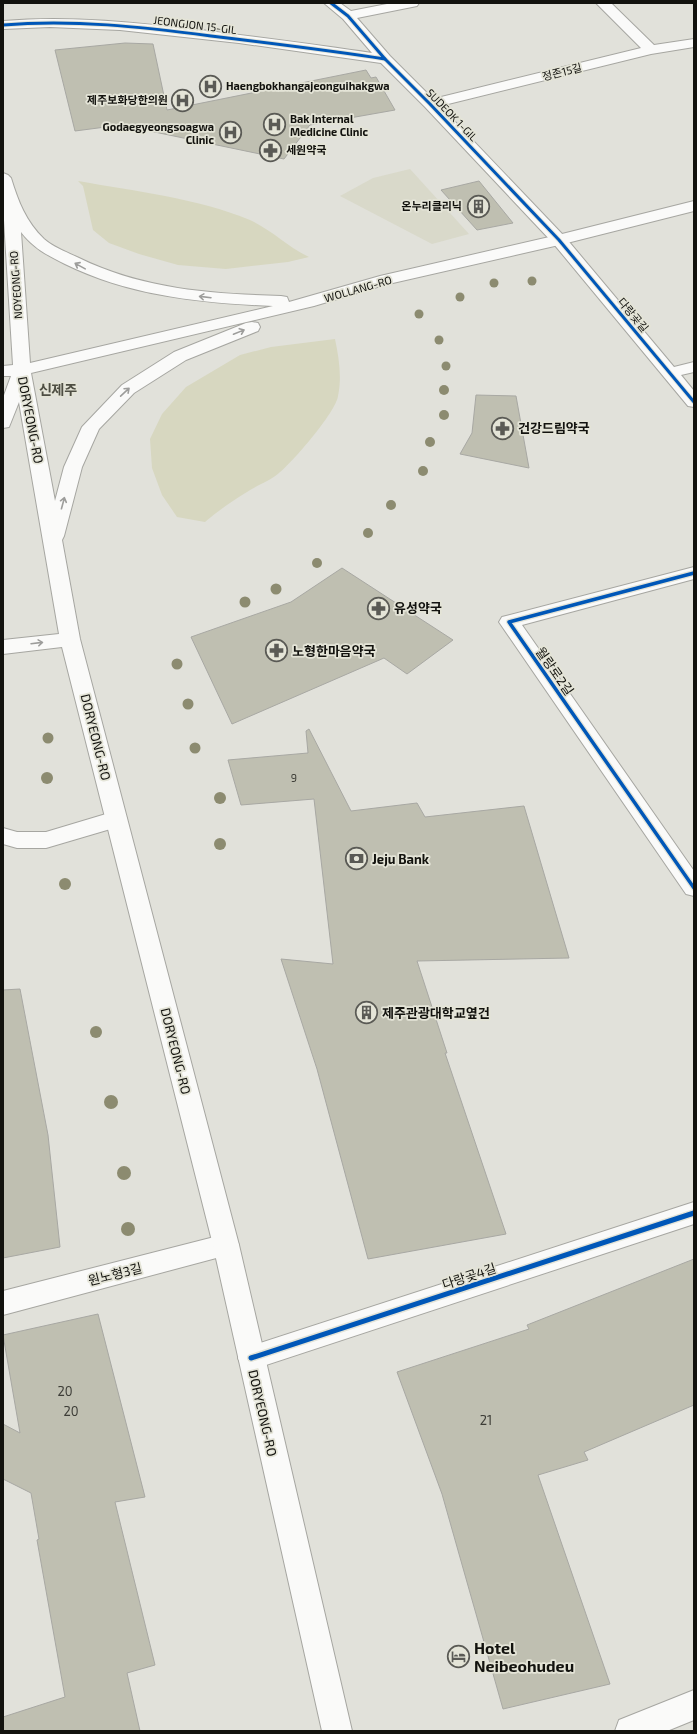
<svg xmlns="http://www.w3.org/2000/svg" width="697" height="1734" font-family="'Exo 2','Noto Sans KR',sans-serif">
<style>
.built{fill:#d9d9ca}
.green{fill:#d7d7c0}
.building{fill:#bfbfb1;stroke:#a8a8a3}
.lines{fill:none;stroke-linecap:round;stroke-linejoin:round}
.minor-casing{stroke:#a6a6a1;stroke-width:2}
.major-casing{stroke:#a6a6a1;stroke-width:2}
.minor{fill:#fafaf9;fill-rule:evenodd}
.major{fill:#fafaf9;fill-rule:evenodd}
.cycleway-far2-casing{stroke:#e4e4d7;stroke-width:5}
.cycleway-far1-casing{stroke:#e4e4d7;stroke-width:6}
.cycleway-casing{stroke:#e4e4d7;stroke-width:8}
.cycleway-far2{stroke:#0057b8;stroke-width:3}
.cycleway-far1{stroke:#0057b8;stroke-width:3.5}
.cycleway{stroke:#0057b8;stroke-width:5}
.tree{fill:#8c8b70}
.oneway{stroke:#9d9d9b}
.labels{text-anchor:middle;stroke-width:3.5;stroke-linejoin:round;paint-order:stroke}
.far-street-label{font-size:11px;fill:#12120e;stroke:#e4e4d7}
.far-poi-label{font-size:11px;font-weight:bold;fill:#12120e;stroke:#e4e4d7;text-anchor:start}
.number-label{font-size:11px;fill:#3d3d37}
.street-label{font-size:13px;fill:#12120e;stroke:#e4e4d7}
.poi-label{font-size:13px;font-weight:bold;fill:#12120e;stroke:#e4e4d7;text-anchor:start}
.near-number-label{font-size:13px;fill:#3d3d37}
.far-district-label{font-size:14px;font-weight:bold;fill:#4e4e43;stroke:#e4e4d7}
.near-poi-label{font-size:16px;font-weight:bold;fill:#12120e;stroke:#e4e4d7;text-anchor:start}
</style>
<rect width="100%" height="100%" fill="#e1e1da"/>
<!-- built -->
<polygon class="built" points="410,169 469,234 432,244 340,196 373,178"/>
<!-- green -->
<g class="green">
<path d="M78 181C134 191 197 198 250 220 272 230 288 247 309 257L288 262 226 269 178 265 139 254 109 243 93 230 83 186Z"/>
<path d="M335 339C339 358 342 377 338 396 336 412 292 463 279 473 270 481 257 485 247 492 232 501 218 511 205 522L177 517 162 495 152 468 150 439 162 414 186 387 240 355 271 347Z"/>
</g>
<!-- building -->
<g class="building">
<polygon points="125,43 153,44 167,110 366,70 371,78 376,77 395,110 310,125 284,159 121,125 75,131 55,50"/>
<polygon points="479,181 513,223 477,230 441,190"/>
<polygon points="476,395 516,396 529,468 460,454 472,433"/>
<polygon points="342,568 453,640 407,674 384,658 232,724 191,637 291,602"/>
<polygon points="309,729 351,811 417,803 425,817 524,806 569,958 417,961 447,1053 445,1053 506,1234 368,1259 317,1069 281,959 333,964 314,799 241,805 228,760 308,753 306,731"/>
<polygon points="20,989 48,1135 60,1247 3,1258 3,990"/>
<polygon points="694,1259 694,1405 584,1452 588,1460 538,1475 610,1684 503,1709 442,1494 397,1372 529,1329 527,1325"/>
<polygon points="98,1314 145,1497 115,1502 155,1665 127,1673 140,1731 3,1731 3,1717 65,1697 37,1540 39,1539 31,1493 3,1479 3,1424 20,1433 3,1335"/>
</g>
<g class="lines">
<defs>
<g id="minor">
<path d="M324 3H340L351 11 392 3H419L417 6 357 18 390 56 433 99 641 48 596 3H611L654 45 694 39V47L651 54 440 106 565 237 674 367 694 362V372L681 375 694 391V407L688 406 553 243 425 107 381 63 239 43 120 30 50 27 3 29V21C72 15 140 23 209 31 263 38 318 45 372 53L343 19Z"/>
<polygon points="694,567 694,579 522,625 694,871 694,896 686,894 499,622 502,617"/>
<polygon points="116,811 124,813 127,819 124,825 46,848 17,848 3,844 3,828 17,832 46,832"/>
<polygon points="694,1202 694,1224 251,1370 242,1367 238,1358 242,1349 251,1346"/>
<polygon points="226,1234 235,1237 239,1245 235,1253 3,1315 3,1291"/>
<polygon points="694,1690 694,1720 667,1731 615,1731 619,1720"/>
</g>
<path id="major" d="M3 173 8 175 11 178C18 201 26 222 44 239 54 248 67 252 79 258 142 289 211 294 281 296L287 297 289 302 380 276 558 235 694 201V211L559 245 384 285 314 306 31 373 55 501 64 467 82 427 122 385 174 352 246 323 252 322 258 323 260 327 258 331 186 360 134 393 99 429 82 467 64 536 62 540 80 639 239 1245 352 1731H322L213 1245 62 647 3 654V640L59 634 19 402 9 427 3 428V398L11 376H3V366L13 365 3 204ZM21 232C33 248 47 255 65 264 130 296 201 303 273 306L30 363Z"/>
</defs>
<!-- minor casing -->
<use href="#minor" class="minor-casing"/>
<!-- major casing -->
<use href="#major" class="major-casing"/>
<!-- minor -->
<use href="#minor" class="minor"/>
<!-- major -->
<use href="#major" class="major"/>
<defs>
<g id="cycleway-far2">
<polyline points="331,3 348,16 385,59 430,104 559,240 694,402"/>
<path d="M3 25C73 19 142 27 211 36 269 43 327 50 385 59"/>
</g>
<polyline id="cycleway-far1" points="694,573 509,622 694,888"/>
<polyline id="cycleway" points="251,1358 694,1213"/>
</defs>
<!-- cycleway-far2 casing -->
<use href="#cycleway-far2" class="cycleway-far2-casing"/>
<!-- cycleway-far1 casing -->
<use href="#cycleway-far1" class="cycleway-far1-casing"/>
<!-- cycleway casing -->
<use href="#cycleway" class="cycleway-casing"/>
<!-- cycleway-far2 -->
<use href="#cycleway-far2" class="cycleway-far2"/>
<!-- cycleway-far1 -->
<use href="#cycleway-far1" class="cycleway-far1"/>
<!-- cycleway -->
<use href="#cycleway" class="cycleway"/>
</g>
<!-- trees -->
<g class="tree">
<circle cx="532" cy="281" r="4.5"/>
<circle cx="494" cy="283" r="4.5"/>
<circle cx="460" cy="297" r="4.5"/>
<circle cx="419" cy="314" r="4.5"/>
<circle cx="439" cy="340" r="4.5"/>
<circle cx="446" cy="366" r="4.5"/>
<circle cx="444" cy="390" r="5"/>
<circle cx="444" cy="415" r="5"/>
<circle cx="430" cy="442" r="5"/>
<circle cx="423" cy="471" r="5"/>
<circle cx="391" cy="505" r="5"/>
<circle cx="368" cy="533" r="5"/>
<circle cx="317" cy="563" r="5"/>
<circle cx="276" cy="589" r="5.5"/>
<circle cx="245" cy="602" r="5.5"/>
<circle cx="177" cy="664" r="5.5"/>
<circle cx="188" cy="704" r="5.5"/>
<circle cx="48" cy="738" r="5.5"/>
<circle cx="195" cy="748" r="5.5"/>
<circle cx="47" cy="778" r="6"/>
<circle cx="220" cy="798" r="6"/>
<circle cx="220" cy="844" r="6"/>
<circle cx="65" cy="884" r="6"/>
<circle cx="96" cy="1032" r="6"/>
<circle cx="111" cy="1102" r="7"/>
<circle cx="124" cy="1173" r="7"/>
<circle cx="128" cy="1229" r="7"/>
</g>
<!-- one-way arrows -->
<defs><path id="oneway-shaft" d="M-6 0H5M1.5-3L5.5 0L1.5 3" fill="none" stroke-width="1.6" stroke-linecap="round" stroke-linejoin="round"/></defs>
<g class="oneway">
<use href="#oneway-shaft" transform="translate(80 266) rotate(-151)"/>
<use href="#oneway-shaft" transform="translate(205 297) rotate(-173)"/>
<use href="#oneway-shaft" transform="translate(239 332) rotate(-22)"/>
<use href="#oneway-shaft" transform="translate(125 392) rotate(-43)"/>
<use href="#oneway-shaft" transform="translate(63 503) rotate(-75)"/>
<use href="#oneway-shaft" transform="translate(37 643) rotate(-7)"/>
</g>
<!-- icons -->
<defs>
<symbol id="hospital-ring" viewBox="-11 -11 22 22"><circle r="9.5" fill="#e4e4d7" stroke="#5a5a55" stroke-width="1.5"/><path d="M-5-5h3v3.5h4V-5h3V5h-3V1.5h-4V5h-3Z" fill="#5a5a55"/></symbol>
<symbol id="pharmacy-ring" viewBox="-11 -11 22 22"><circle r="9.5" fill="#e4e4d7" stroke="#5a5a55" stroke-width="1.5"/><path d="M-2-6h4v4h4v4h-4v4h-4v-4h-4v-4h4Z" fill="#5a5a55"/></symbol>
<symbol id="building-ring" viewBox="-11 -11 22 22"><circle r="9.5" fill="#e4e4d7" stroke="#5a5a55" stroke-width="1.5"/><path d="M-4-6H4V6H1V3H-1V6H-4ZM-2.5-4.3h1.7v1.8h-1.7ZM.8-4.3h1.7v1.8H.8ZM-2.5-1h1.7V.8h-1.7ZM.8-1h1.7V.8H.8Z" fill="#5a5a55"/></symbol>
<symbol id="bank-ring" viewBox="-11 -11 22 22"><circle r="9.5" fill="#e4e4d7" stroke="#5a5a55" stroke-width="1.5"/><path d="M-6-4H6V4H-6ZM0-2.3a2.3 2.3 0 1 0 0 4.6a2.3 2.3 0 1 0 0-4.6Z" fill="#5a5a55"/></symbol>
<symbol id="hotel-ring" viewBox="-11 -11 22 22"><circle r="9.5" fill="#e4e4d7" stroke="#5a5a55" stroke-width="1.5"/><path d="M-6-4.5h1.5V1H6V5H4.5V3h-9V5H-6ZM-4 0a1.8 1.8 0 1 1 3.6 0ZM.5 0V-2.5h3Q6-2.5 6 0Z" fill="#5a5a55"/></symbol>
</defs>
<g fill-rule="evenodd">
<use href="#hospital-ring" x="198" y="74" width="25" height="25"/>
<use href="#hospital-ring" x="170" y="88" width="25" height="25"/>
<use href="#hospital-ring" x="262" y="112" width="25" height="25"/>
<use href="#hospital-ring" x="218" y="120" width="25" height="25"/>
<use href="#pharmacy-ring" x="258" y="138" width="25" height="25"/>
<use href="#building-ring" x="466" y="194" width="25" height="25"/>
<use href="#pharmacy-ring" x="490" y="416" width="25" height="25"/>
<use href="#pharmacy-ring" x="366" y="596" width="25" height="25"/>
<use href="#pharmacy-ring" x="264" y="638" width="25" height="25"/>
<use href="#bank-ring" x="344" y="846" width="25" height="25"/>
<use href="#building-ring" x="354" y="1000" width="25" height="25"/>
<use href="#hotel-ring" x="446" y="1644" width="25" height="25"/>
</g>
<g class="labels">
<!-- far-street labels -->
<g class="far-street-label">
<text transform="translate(195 25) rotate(7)" y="4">JEONGJON 15-GIL</text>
<text transform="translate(562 72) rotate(-14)" y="4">정존15길</text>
<text transform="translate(452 115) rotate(46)" y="4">SUDEOK 1-GIL</text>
<text transform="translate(16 285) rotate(-94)" y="4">NOYEONG-RO</text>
<text transform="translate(358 289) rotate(-16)" y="4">WOLLANG-RO</text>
<text transform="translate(633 315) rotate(50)" y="4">다랑곶길</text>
</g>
<!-- far-poi labels -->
<g class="far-poi-label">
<text x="226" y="90">Haengbokhangajeonguihakgwa</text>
<text x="168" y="104" text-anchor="end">제주보화당한의원</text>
<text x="290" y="123">Bak Internal<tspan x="290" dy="13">Medicine Clinic</tspan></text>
<text x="214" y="131" text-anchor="end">Godaegyeongsoagwa<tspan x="214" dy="13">Clinic</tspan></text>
<text x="286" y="154">세원약국</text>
<text x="462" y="210" text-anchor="end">온누리클리닉</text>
</g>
<!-- number labels -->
<g class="number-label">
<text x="294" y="782">9</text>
</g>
<!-- street labels -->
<g class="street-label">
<text transform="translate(31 420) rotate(79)" y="5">DORYEONG-RO</text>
<text transform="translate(555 671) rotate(55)" y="5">월랑로2길</text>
<text transform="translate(96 737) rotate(76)" y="5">DORYEONG-RO</text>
<text transform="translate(176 1051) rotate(76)" y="5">DORYEONG-RO</text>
<text transform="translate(115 1274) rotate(-14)" y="5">원노형3길</text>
<text transform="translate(469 1276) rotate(-18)" y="5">다랑곶4길</text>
<text transform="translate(263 1413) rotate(77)" y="5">DORYEONG-RO</text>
</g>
<!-- poi labels -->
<g class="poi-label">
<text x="518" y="433">건강드림약국</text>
<text x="394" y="613">유성약국</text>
<text x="292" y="656">노형한마음약국</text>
<text x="372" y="864">Jeju Bank</text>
<text x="382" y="1018">제주관광대학교옆건</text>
</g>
<!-- near-number labels -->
<g class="near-number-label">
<text x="65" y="1396">20</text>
<text x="71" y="1416">20</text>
<text x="486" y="1425">21</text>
</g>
<!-- far-district labels -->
<g class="far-district-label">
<text x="58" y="395">신제주</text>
</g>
<!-- near-poi labels -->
<g class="near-poi-label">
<text x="474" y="1654">Hotel<tspan x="474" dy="18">Neibeohudeu</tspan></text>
</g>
</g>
<!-- border -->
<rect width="697" height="1734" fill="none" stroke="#12120e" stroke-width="8"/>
</svg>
